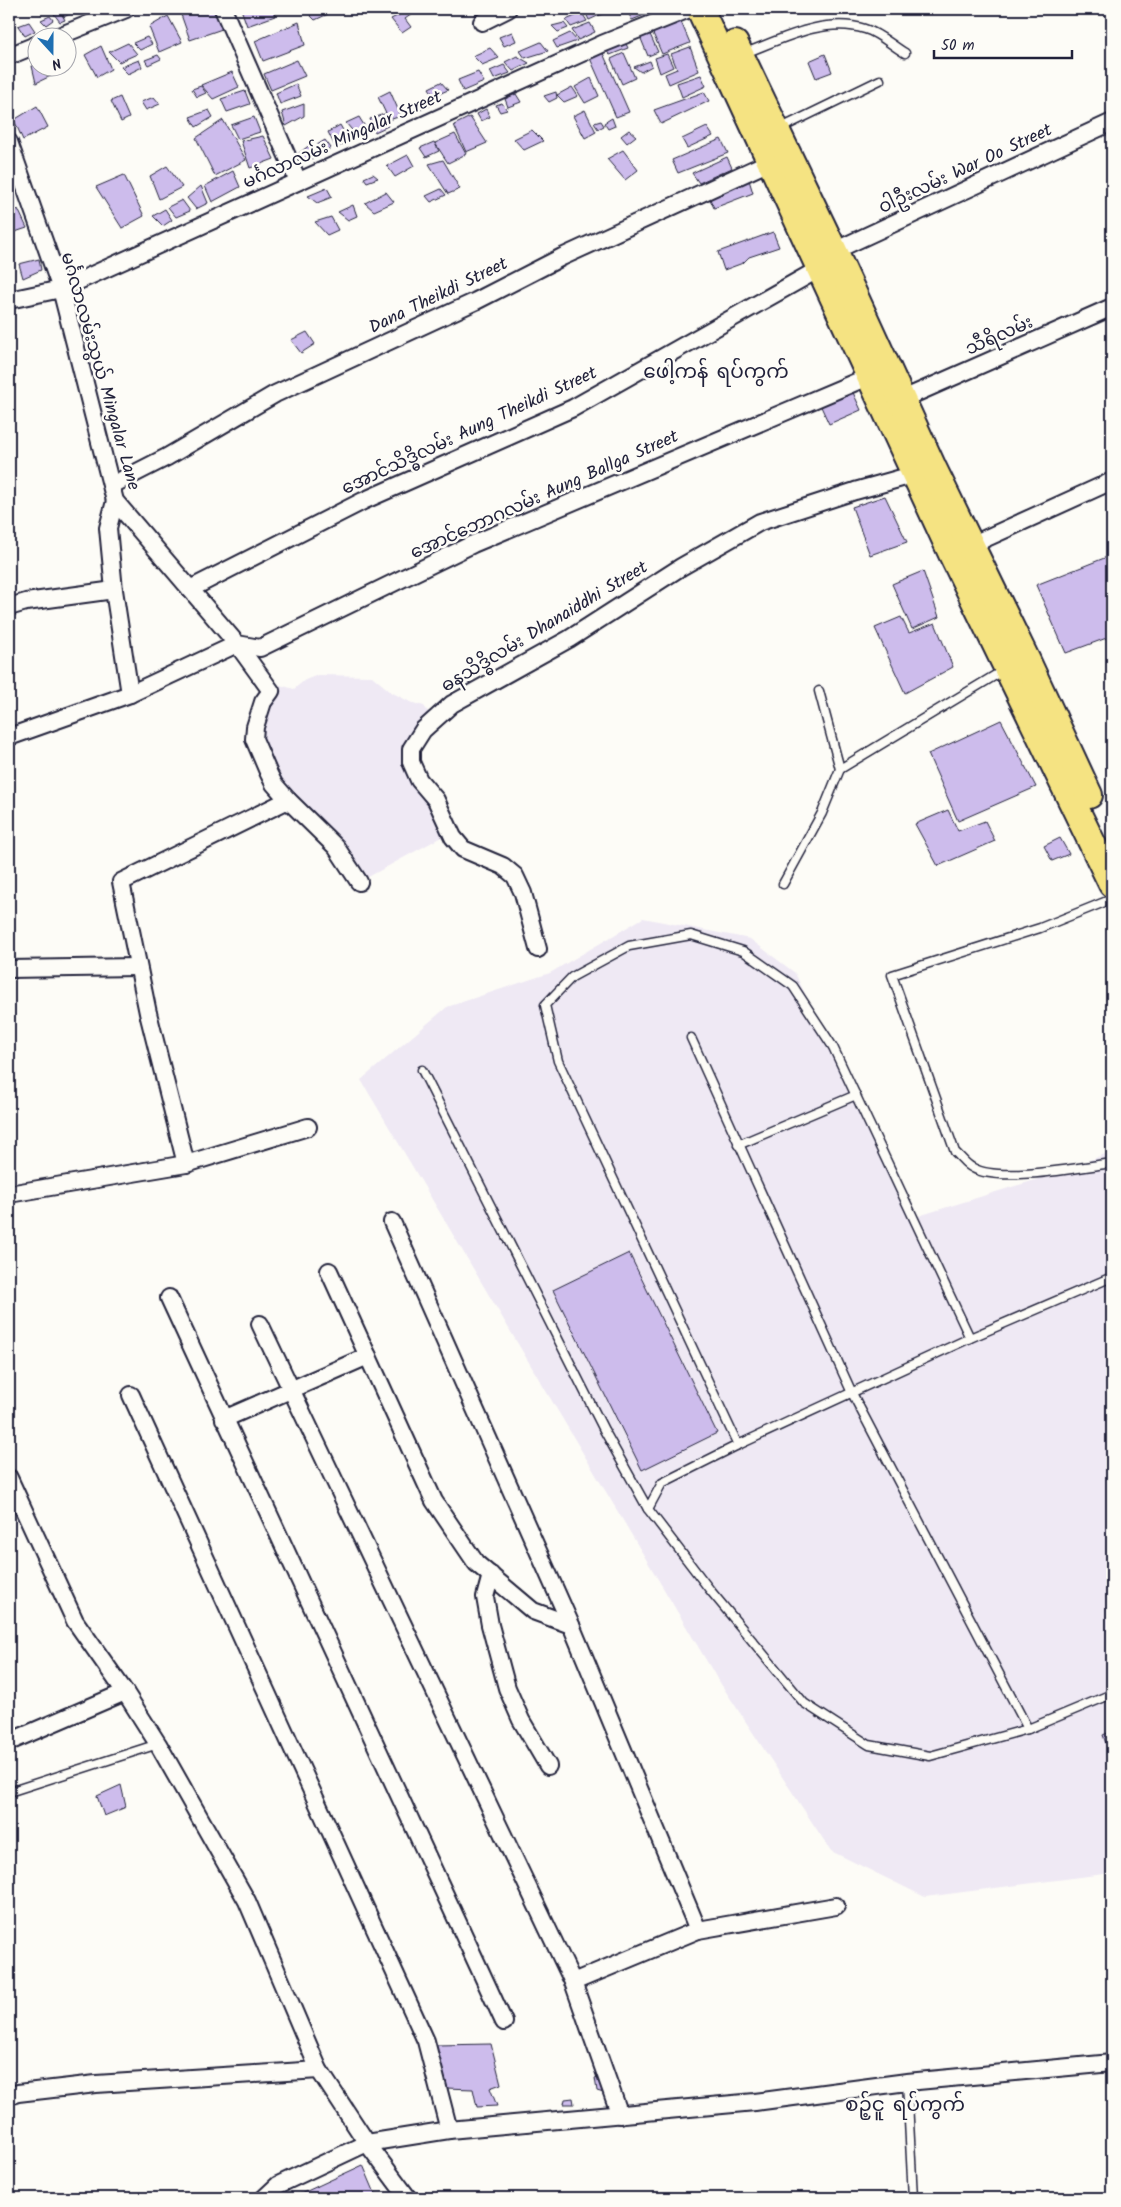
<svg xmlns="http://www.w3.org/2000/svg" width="1121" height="2207" font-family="Kalam,'Noto Sans Myanmar',sans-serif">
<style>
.built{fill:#efe9f4}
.building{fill:#cdbcec;stroke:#22223b}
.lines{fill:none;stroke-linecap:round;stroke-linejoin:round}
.lane-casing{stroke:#22223b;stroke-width:11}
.street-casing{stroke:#22223b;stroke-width:20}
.primary-casing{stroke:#22223b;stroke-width:30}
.lane{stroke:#fdfcf7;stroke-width:8}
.street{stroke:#fdfcf7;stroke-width:16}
.primary{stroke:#f5e382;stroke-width:26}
.labels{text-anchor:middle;stroke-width:5;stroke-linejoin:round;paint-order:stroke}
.street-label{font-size:18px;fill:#22223b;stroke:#fdfcf7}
.quarter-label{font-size:20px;fill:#22223b;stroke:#fdfcf7}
</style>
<rect width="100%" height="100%" fill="#fdfcf7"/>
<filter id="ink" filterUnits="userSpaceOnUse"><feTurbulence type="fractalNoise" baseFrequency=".02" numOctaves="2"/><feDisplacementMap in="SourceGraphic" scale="10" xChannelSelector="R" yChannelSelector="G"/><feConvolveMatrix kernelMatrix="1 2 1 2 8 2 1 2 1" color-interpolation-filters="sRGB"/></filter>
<g filter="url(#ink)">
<!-- built -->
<g class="built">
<polygon points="318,675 372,676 391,692 410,702 424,706 438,726 426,742 407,758 447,834 359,882 288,800 255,727 271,691 280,685 294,689 305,680"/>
<polygon points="643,918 750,939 795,973 912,1218 1064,1171 1112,1151 1112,1873 925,1897 831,1851 715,1675 361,1080 447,1007 550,973"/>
</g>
<!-- building -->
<g class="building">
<polygon points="60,9 77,9 77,10 64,17"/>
<polygon points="179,9 215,9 222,29 190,40"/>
<polygon points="241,9 272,9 275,16 247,26"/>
<polygon points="316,9 324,9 328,14 315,20 307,12"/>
<polygon points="584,9 613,9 589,20"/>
<polygon points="626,9 659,9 632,20"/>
<polygon points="409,10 412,14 405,19 411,27 402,33 391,19"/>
<polygon points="60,11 65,20 60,22 54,14"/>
<polygon points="582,13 587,21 571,27 566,20"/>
<polygon points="50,16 53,20 46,25 41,20"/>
<polygon points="168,16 182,42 159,52 149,27"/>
<polygon points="679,17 690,43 662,54 651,29"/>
<polygon points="29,22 35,31 25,36 18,26"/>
<polygon points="299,22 305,45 263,61 255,41"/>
<polygon points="564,23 568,28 558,32 552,26"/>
<polygon points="590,23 595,32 578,40 572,30"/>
<polygon points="648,30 658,52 648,56 639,34"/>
<polygon points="512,32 516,41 504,46 499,37"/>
<polygon points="570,33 577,41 557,48 553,41"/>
<polygon points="147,37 152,44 140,50 133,43"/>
<polygon points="624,40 628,48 610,55 603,47"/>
<polygon points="541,42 548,51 525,58 520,51"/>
<polygon points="128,43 137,54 119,62 109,52"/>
<polygon points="101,46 111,69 97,77 85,55"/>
<polygon points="690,47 699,71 669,84 665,74 677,69 671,54"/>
<polygon points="490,48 499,58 482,65 473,56"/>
<polygon points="602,51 629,112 616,117 589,56"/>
<polygon points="624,53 635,78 622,84 611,59"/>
<polygon points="667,54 673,67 660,73 655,58"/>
<polygon points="825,54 832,72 816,78 809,61"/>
<polygon points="158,55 161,59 148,65 145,60"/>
<polygon points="517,56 529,63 513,71 505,62"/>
<polygon points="139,60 142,67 128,74 121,67"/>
<polygon points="297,60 305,76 271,90 264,74"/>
<polygon points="650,61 652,66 641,72 634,67"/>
<polygon points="38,65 38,68 54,68 57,73 36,83 32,66"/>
<polygon points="504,65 510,73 494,79 490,71"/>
<polygon points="232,72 239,87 213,99 201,85"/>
<polygon points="478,72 484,82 463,91 458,80"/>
<polygon points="701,75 706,86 682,97 677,83"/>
<polygon points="591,78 599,96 585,103 575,87"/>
<polygon points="441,82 448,90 434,96 429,88"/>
<polygon points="296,84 301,96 280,104 276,93"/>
<polygon points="201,86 206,93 197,97 192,89"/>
<polygon points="572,87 578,96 564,102 557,95"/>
<polygon points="245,91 250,104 227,112 221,99"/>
<polygon points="390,91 401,116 389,120 378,97"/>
<polygon points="556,92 557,98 549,102 544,96"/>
<polygon points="704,92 709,101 661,124 654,110"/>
<polygon points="516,94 521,102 508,107 505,99"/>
<polygon points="431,96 434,104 417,111 411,104"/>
<polygon points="120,97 129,118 121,122 111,101"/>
<polygon points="154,97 160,104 146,110 141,102"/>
<polygon points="502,103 507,110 500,112 496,105"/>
<polygon points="304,104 304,116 286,126 282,112"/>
<polygon points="37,106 48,127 23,140 14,120"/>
<polygon points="486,109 490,117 481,121 477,114"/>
<polygon points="209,110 213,117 196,127 190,117"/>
<polygon points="585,110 596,132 585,138 573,116"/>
<polygon points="384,114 388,126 375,132 370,119"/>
<polygon points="254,117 260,132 238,139 231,125"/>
<polygon points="359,117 367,130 356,135 346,123"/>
<polygon points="470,117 487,143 466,152 454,125"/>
<polygon points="612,118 615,126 608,129 604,123"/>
<polygon points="223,120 246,160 215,176 196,138"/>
<polygon points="601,121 604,126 598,129 594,123"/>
<polygon points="340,125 349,141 336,148 328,132"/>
<polygon points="707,127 713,136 687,148 682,139"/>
<polygon points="532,130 543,141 524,150 514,139"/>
<polygon points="629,130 636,136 627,143 621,136"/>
<polygon points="455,134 466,154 448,163 435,143"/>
<polygon points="263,136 274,159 250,168 241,141"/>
<polygon points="721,139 728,153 678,173 672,160"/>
<polygon points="325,140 331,148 323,152 317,145"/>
<polygon points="434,142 439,151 426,157 420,148"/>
<polygon points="311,144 318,156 303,162 298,154"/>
<polygon points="623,150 638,170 625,180 607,159"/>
<polygon points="408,155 414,166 395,177 387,166"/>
<polygon points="727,157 732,168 699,183 692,173"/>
<polygon points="443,160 460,189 448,194 429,164"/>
<polygon points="167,166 182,187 159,199 150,176"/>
<polygon points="233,171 240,187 212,202 205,186"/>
<polygon points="373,174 378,178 367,182 364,178"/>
<polygon points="124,175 144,216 122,228 96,187"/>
<polygon points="749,180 753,193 714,208 709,197"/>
<polygon points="201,186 208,203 196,209 187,198"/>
<polygon points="327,188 332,197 317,203 308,196"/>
<polygon points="441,189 446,195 431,202 426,196"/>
<polygon points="386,192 394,202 374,211 365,203"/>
<polygon points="182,200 190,211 176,217 168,207"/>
<polygon points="353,205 357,216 348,220 338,212"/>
<polygon points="18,209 27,228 9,234 9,218"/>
<polygon points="165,209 172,220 163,226 153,216"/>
<polygon points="331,217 338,230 327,235 315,222"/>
<polygon points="773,232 779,247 749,257 743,263 724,270 718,252"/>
<polygon points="39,259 41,270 23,278 19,264"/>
<polygon points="307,332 315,344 301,353 291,340"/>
<polygon points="850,386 861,410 829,424 818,400"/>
<polygon points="885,496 907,542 870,555 852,507"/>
<polygon points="1112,555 1112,636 1066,653 1036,585"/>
<polygon points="923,571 939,617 912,629 892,584"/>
<polygon points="901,617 909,633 935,623 953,667 905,693 875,628"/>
<polygon points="1001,720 1036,787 958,821 928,754"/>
<polygon points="948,810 958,831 985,821 995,841 938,866 915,824"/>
<polygon points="1060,838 1069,854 1052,861 1044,846"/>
<polygon points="629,1253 717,1433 642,1470 553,1290"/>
<polygon points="1112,1731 1112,1760 1103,1735"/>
<polygon points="121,1785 126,1807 104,1816 97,1796"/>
<polygon points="491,2044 501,2084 490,2088 497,2106 477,2107 473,2089 446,2088 436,2045"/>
<polygon points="603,2076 610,2095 597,2091 595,2078"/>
<polygon points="573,2098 574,2104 564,2104 565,2099"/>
<polygon points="363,2165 377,2198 292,2198"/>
</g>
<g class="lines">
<defs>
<g id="lane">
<path d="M745 53C782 39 825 16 865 29 879 33 893 46 905 53"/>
<polyline points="779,129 880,80"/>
<polyline points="840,769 1004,670"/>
<polyline points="783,884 822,813 840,769 819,691"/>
<path d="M1112 899 1040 928 892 975 955 1152C961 1157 966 1165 973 1168 999 1183 1082 1167 1112 1163"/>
<polyline points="422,1070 604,1430 648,1509 710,1590 804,1703 869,1745 930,1756 1028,1729 852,1393 691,1038"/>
<polyline points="738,1145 856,1095"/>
<polyline points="738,1445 558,1061 545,1005 572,977 629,946 691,935 743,951 793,986 833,1047 970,1338"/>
<polyline points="648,1509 662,1483 738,1445 970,1338 1112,1277"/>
<polyline points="1028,1729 1112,1694"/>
<polyline points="9,1792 158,1744"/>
<polyline points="907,2082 913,2198"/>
</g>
<g id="street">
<polyline points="223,9 298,181"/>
<polyline points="482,22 508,9"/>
<polyline points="54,38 126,9"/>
<polyline points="9,56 38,44"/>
<polyline points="9,142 61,289 115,501 237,644 271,691 263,702 255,727 254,739 269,774 274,784 288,800 336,847 359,882"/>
<polyline points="9,300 61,289 602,44 689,9"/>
<polyline points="903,399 1112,307"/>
<polyline points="112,485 167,457 275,394 476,301 562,257 778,158"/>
<polyline points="115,501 108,528 114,590 130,694"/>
<polyline points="971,545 1112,481"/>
<polyline points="190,589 363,501 573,408 819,269 834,251 1112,122"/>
<polyline points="9,607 26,602 114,590"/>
<polyline points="9,737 130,694 237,644 260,648 473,544 870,376"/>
<polyline points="538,949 523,893 515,876 503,866 463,849 453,837 436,800 419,780 411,762 411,749 423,730 452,704 569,639 681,567 760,522 855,491 916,474"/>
<polyline points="9,969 137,967"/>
<polyline points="186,1164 148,1013 121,882 288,800"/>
<polyline points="9,1194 186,1164 308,1127"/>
<polyline points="392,1222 571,1625 698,1930 573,1982"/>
<polyline points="329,1271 434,1501 476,1563 533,1611 571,1625"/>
<polyline points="169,1298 504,2022"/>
<polyline points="260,1324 573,1982 620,2115"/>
<polyline points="131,1395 426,2041 449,2130"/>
<polyline points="224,1419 368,1356"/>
<polyline points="9,1478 75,1621 125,1692 158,1744 247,1901 319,2070 367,2143 408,2198"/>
<polyline points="491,1575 485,1597 490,1625 507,1688 521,1720 548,1766"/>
<polyline points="9,1742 125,1692"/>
<polyline points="698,1930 836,1906"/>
<polyline points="9,2096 18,2093 96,2084 319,2070"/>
<polyline points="264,2198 278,2185 367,2143 449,2130 755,2102 907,2082 1112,2063"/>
</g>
<g id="primary">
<polyline points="700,9 952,554 1112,884"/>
<polyline points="735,44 834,251 933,468 1027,661 1089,795"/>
</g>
</defs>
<!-- lane casing -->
<use href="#lane" class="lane-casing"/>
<!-- street casing -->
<use href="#street" class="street-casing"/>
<!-- primary casing -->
<use href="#primary" class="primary-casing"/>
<!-- lane -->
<use href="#lane" class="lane"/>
<!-- street -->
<use href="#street" class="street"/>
<!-- primary -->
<use href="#primary" class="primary"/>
</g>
</g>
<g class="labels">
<!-- street labels -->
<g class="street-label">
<text transform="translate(342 139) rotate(-24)" y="6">မင်္ဂလာလမ်း Mingalar Street</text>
<text transform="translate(965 168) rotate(-25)" y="6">ဝါဦးလမ်း War Oo Street</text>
<text transform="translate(438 295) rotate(-26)" y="6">Dana Theikdi Street</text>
<text transform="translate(999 335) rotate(-24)" y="6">သီရိလမ်း</text>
<text transform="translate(101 371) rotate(74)" y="6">မင်္ဂလာလမ်းသွယ် Mingalar Lane</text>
<text transform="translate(469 430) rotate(-25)" y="6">အောင်သိဒ္ဓိလမ်း Aung Theikdi Street</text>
<text transform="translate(544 494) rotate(-24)" y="6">အောင်ဘောဂလမ်း Aung Ballga Street</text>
<text transform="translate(544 626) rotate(-31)" y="6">ဓနသိဒ္ဓိလမ်း Dhanaiddhi Street</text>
</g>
<!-- quarter labels -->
<g class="quarter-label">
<text x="716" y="378">ဖေါ့ကန် ရပ်ကွက်</text>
<text x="905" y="2111">စဉ့်ငူ ရပ်ကွက်</text>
</g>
</g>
<!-- margin -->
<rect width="1121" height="2207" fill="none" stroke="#fdfcf7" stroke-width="30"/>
<rect x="15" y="15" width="1091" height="2177" fill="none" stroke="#22223b" stroke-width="2" filter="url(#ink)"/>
<!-- north arrow -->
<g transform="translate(52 52) rotate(159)"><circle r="24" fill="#fdfcf7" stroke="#a5a5ac"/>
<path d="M0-4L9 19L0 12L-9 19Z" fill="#1f6fb2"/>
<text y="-8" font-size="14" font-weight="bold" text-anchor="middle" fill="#22223b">N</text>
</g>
<!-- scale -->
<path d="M934 50v8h138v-8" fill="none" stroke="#22223b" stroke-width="2.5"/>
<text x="941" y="50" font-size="15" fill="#22223b" stroke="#fdfcf7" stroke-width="4" paint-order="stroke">50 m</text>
</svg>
